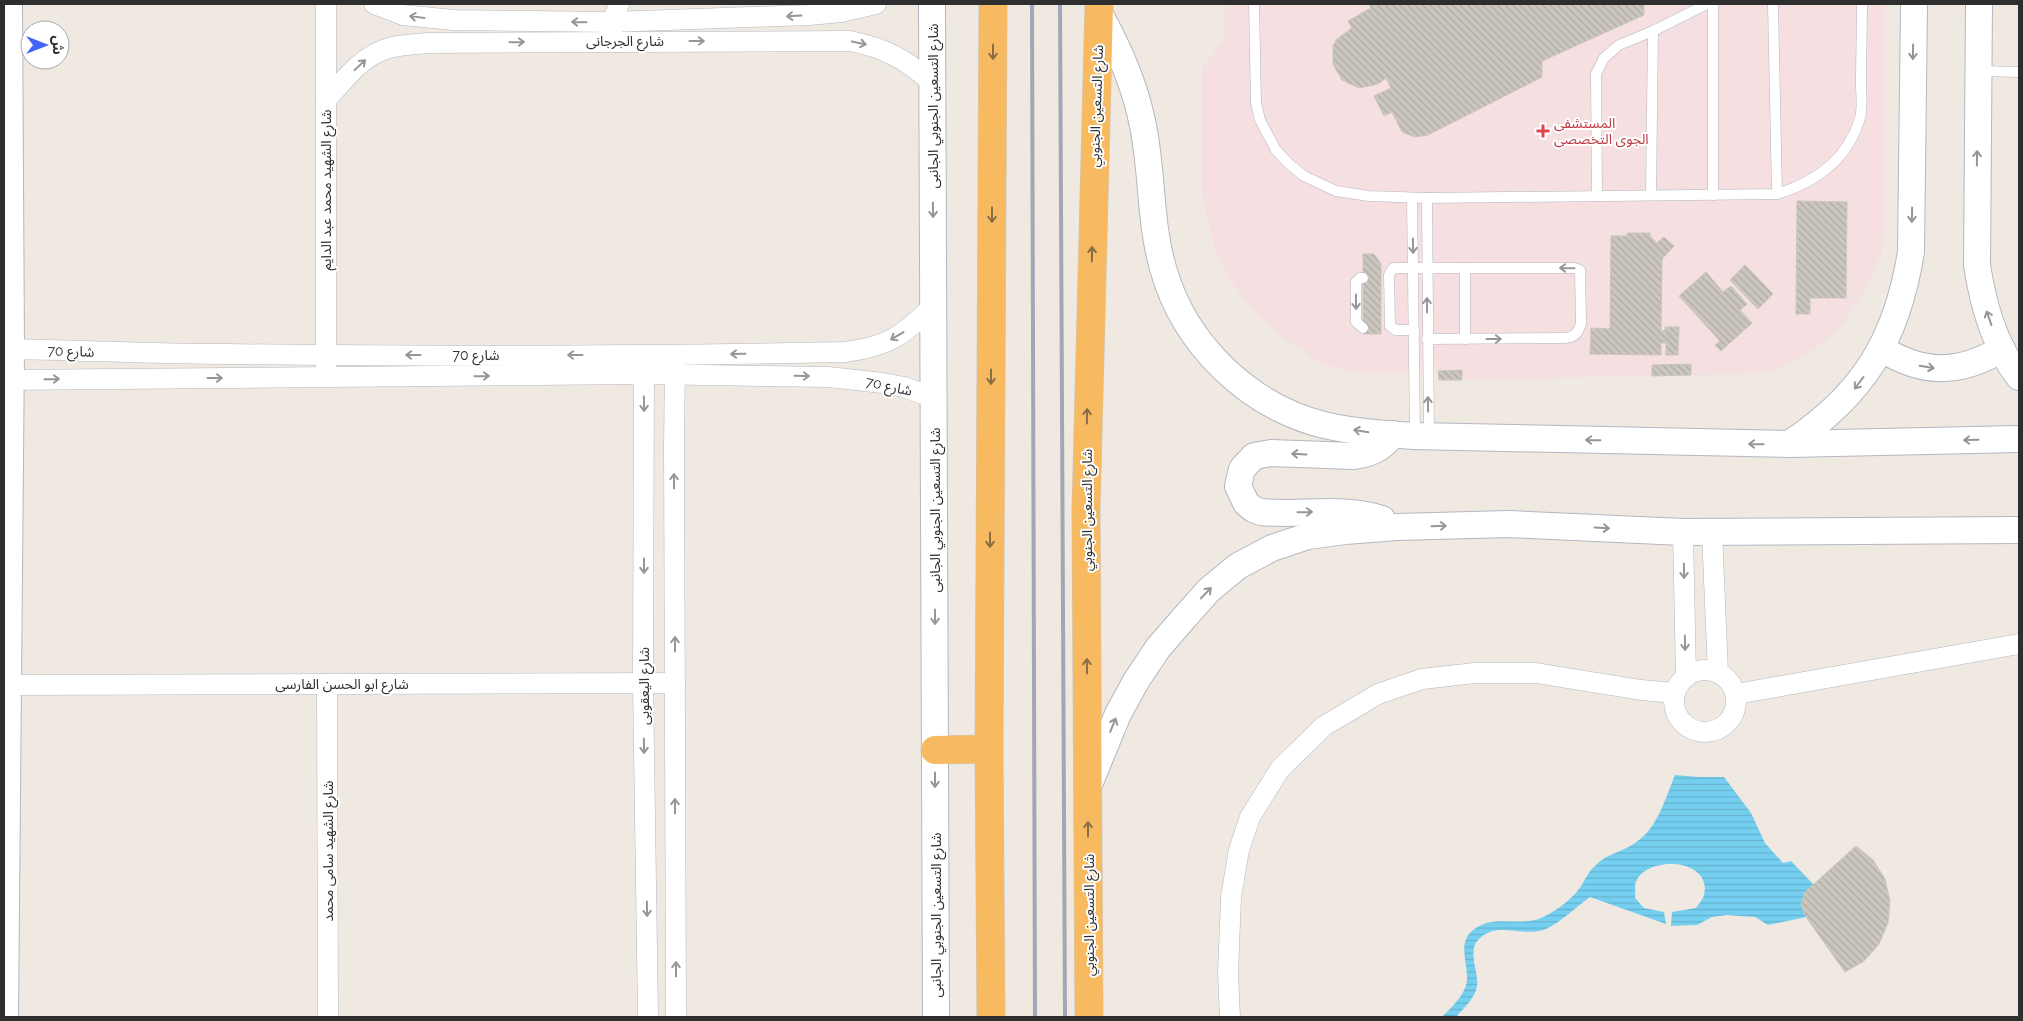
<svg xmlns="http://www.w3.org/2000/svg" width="2023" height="1021" font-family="Raleway,'Noto Sans Arabic',sans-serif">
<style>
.medical{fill:#f5dfe0}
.water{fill:url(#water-rules)}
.building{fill:url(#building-back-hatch);stroke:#cbc5ba}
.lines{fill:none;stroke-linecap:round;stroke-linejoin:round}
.service-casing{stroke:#b4b7c1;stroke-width:11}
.minor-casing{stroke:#b4b7c1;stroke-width:21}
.tertiary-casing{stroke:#b4b7c1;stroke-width:28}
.trunk-casing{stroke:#c9c9c9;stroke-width:29}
.service{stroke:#fff;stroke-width:10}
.minor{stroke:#fff;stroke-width:20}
.tertiary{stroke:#fff;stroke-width:26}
.trunk{stroke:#f8ba60;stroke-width:28}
.rail{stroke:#a3a6b8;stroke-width:4}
.oneway{stroke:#969696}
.oneway2{stroke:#896d44}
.health-dot{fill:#e0444e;stroke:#fff;stroke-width:2}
.labels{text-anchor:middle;stroke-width:4;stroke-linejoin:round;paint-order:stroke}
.street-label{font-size:14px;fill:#2e2e2e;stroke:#fff}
.health-label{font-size:14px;fill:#be3a42;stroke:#fff;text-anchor:start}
</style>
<defs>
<pattern id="water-rules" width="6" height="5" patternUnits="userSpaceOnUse" patternTransform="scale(1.25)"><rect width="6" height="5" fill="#75cff0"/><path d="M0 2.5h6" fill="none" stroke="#66b2ce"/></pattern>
<pattern id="building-back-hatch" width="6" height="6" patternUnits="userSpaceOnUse" patternTransform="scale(1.25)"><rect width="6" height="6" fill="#cbc7bf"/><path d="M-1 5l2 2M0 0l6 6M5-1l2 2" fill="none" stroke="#afaba4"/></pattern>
</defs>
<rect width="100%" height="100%" fill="#efe9e1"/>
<!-- medical -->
<polygon class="medical" points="1225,4 1885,4 1885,234 1881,255 1868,284 1843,324 1815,349 1782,368 1747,374 1439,380 1438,371 1368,374 1346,371 1321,363 1293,345 1261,319 1242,296 1228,277 1215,250 1207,218 1202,195 1202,67 1225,40"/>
<!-- water -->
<path class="water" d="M1675 775 1699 777H1724L1751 813 1765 843 1783 863 1791 861 1814 885C1801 896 1800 901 1806 917L1768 925 1755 917 1727 915 1712 917 1697 925 1671 926 1672 912 1696 908C1699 904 1703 899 1704 895 1713 858 1646 855 1636 882 1634 886 1636 893 1635 898L1644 908 1664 912 1666 924 1590 897C1577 906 1560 923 1546 929 1525 938 1499 921 1480 938 1466 950 1479 971 1477 986 1476 997 1463 1009 1456 1017H1442C1451 1008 1466 994 1467 980 1468 963 1457 943 1473 930 1494 913 1520 928 1543 917 1558 910 1574 898 1583 883 1587 876 1589 871 1596 865 1607 853 1623 852 1635 843 1658 828 1665 799 1675 775Z"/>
<!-- building -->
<g class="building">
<polygon points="1369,4 1644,4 1644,15 1542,61 1542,77 1428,135 1415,137 1402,132 1392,112 1384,116 1374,96 1391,88 1386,78 1378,84 1359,88 1342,80 1333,64 1333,46 1337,39 1352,28 1348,21 1371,8"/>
<polygon points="1797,201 1847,202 1846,298 1810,298 1810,314 1796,314"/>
<polygon points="1627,233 1650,233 1650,236 1657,243 1664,237 1674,246 1662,259 1661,331 1665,331 1665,327 1679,327 1678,355 1666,355 1666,343 1661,343 1661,355 1590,354 1591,328 1610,329 1611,236 1627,236"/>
<polygon points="1363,254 1374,254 1381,264 1381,334 1363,334"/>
<polygon points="1745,265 1773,294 1758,309 1730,280"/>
<polygon points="1706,272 1723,292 1731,286 1747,304 1740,310 1752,323 1721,351 1715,345 1720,341 1679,296"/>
<polygon points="1691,364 1691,375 1652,376 1652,365"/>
<polygon points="1462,370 1462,380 1439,380 1438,371"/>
<polygon points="1856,846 1873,860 1885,879 1890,901 1888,923 1879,944 1864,961 1845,972 1806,917 1801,904 1805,892"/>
</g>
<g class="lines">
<defs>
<g id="service">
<path d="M1254 4 1256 103 1260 120 1276 150 1289 164 1304 176 1336 191 1369 196 1427 198 1777 194C1816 182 1848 159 1860 118 1863 108 1861 94 1861 84 1861 57 1862 30 1862 4"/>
<polyline points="1713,4 1713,195"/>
<polyline points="1773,4 1777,194"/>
<polyline points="1979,71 2019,72"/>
<polyline points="1651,195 1653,31"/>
<polyline points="1597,196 1596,74 1604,58 1619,45 1653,31 1707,4"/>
<polyline points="1412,198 1415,435"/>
<polyline points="1427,198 1429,436"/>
<polyline points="1465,268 1465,339"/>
<polyline points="1363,278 1360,278 1356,282 1356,322 1363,328"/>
<path d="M1414 330H1396L1390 326 1389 275 1393 268H1574L1580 270 1581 323C1579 332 1574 338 1565 338L1427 339"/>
</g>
<g id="minor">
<polyline points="326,4 326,368"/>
<polyline points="374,4 403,15 453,20 612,22 809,15 841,12 876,4"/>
<polyline points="612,35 612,22 619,4"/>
<path d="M326 100C342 83 358 60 381 51 395 44 412 45 427 43L850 41C885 48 906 59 932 83"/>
<path d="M4 349C78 350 153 354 228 354 433 357 639 356 845 352 890 346 902 336 934 305"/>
<polyline points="644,362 643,683 648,1017"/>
<polyline points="675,362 674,446 676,1017"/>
<polyline points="4,380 643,374 828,377 883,383 904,387 934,398"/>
<polyline points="1683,532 1686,677"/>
<polyline points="1712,532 1718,673"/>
<circle cx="1705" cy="701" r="31"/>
<polyline points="327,684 328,1017"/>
<polyline points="9,685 675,683"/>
<polyline points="1736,694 2019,644"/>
<polyline points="1230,1017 1228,973 1231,897 1239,850 1250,817 1280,769 1324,726 1378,694 1422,679 1475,673 1536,673 1641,690 1675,693"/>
</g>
<g id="tertiary">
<polyline points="932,4 936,1017"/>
<path d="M1979 4 1977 265C1983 305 1994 345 2019 377"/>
<path d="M1099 13C1118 47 1134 82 1142 121 1153 170 1149 220 1163 268 1184 344 1248 406 1324 425 1354 432 1385 434 1415 436L1789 444 2019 439"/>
<path d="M1882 349C1924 375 1960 374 2002 349"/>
<path d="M1789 444C1863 395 1897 340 1911 252L1914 4"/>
<path d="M1382 519C1343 506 1302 516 1261 512L1253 509 1246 503 1238 486 1242 469 1254 456 1271 453 1353 456C1370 454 1382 449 1393 434"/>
<polyline points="1088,787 1118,714 1136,681 1158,648 1184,618 1209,590 1238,566 1272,548 1308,536 1345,531 1397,527 1508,524 1683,532 2019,530"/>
<polyline points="5,1017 11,349 9,4"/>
</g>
<g id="trunk">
<polyline points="935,750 989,749"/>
<polyline points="991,1017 989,749 993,4"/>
<polyline points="1089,1017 1086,510 1099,4"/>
</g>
</defs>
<!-- service casing -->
<use href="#service" class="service-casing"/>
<!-- minor casing -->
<use href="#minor" class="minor-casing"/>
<!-- tertiary casing -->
<use href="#tertiary" class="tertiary-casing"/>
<!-- trunk casing -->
<use href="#trunk" class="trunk-casing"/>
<!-- service -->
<use href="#service" class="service"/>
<!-- minor -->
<use href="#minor" class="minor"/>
<!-- tertiary -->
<use href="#tertiary" class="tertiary"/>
<!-- trunk -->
<use href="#trunk" class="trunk"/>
<!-- rail -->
<g class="rail">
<polyline points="1032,4 1035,1017"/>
<polyline points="1060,4 1065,1017"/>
</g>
</g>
<!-- one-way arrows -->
<defs><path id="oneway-shaft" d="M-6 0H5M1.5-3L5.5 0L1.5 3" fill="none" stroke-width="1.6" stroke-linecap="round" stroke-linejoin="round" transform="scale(1.25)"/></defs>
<g class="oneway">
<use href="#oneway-shaft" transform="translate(794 16) rotate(177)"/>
<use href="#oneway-shaft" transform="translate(417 17) rotate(-172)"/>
<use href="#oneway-shaft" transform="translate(579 22) rotate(-179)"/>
<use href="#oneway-shaft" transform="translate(697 41)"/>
<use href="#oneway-shaft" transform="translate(517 42) rotate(-1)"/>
<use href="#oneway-shaft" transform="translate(859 43) rotate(12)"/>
<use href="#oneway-shaft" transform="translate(1913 52) rotate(91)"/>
<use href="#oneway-shaft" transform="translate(360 65) rotate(-43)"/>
<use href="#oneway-shaft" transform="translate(1977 158) rotate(-89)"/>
<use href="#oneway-shaft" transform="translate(933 210) rotate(89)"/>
<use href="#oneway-shaft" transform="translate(1912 215) rotate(91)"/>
<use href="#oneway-shaft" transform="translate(1413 246) rotate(89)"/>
<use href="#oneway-shaft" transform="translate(1567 268) rotate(-179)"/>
<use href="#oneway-shaft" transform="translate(1356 302) rotate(89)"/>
<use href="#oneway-shaft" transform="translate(1427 305) rotate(-90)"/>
<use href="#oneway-shaft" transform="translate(1989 318) rotate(-109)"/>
<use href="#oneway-shaft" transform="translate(897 336) rotate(149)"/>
<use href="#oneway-shaft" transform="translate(1494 339)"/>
<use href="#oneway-shaft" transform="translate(738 354) rotate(179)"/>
<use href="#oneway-shaft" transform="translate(413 355) rotate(180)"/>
<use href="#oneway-shaft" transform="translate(575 355) rotate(180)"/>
<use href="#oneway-shaft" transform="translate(1927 367) rotate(9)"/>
<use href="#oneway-shaft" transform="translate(482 376) rotate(-1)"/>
<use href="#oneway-shaft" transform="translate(802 376) rotate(1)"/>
<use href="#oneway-shaft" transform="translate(215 378)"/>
<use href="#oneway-shaft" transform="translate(52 379) rotate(-1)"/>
<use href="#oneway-shaft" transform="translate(1859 383) rotate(127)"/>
<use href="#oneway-shaft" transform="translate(644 404) rotate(89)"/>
<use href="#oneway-shaft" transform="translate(1428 404) rotate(-91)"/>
<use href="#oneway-shaft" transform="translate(1361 431) rotate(-171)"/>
<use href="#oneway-shaft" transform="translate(1593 440) rotate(-179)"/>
<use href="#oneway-shaft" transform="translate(1971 440) rotate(179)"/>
<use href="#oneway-shaft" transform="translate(1756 444) rotate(-179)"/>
<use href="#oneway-shaft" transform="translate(1299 454) rotate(-177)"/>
<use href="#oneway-shaft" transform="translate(674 481) rotate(-90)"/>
<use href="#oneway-shaft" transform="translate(1305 512) rotate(-1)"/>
<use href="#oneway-shaft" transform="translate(1439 526) rotate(-2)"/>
<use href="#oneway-shaft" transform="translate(1602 528) rotate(3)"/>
<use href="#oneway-shaft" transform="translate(644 566) rotate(90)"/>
<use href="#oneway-shaft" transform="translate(1684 571) rotate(89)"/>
<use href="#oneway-shaft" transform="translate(1206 593) rotate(-46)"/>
<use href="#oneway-shaft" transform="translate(935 617) rotate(90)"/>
<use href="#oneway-shaft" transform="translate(1685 643) rotate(89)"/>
<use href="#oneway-shaft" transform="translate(675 644) rotate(-90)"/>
<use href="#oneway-shaft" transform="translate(1113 725) rotate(-68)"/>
<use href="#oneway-shaft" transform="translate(644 746) rotate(89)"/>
<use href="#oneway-shaft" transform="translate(935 780) rotate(90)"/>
<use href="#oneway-shaft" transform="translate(675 806) rotate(-90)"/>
<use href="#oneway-shaft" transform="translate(647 909) rotate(89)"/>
<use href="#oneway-shaft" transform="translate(676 969) rotate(-90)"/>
</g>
<g class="oneway2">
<use href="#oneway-shaft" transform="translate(993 52) rotate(90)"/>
<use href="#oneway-shaft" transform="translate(992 215) rotate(90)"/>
<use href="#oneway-shaft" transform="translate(1092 254) rotate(-89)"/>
<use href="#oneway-shaft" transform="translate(991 377) rotate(90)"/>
<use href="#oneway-shaft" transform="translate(1087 416) rotate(-89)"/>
<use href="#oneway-shaft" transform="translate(990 540) rotate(90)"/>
<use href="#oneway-shaft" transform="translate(1087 666) rotate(-91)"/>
<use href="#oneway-shaft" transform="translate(1088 829) rotate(-90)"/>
</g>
<!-- markers -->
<path class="health-dot" d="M1540.5 123.5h5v5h5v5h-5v5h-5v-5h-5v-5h5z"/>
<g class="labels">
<!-- street labels -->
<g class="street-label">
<text x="625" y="46">شارع الجرجانى</text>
<text transform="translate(933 106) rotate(-90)" y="5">شارع التسعين الجنوبي الجانبى</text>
<text transform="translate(1096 106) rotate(-88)" y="5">شارع التسعين الجنوبي</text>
<text transform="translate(326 190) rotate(-90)" y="5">شارع الشهيد محمد عبد الدايم</text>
<text transform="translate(71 351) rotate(2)" y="5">شارع 70</text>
<text x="476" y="360">شارع 70</text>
<text transform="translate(889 386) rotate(12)" y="5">شارع 70</text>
<text transform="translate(935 510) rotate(-90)" y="5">شارع التسعين الجنوبي الجانبى</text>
<text transform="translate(1087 510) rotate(-90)" y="5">شارع التسعين الجنوبي</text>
<text x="342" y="689">شارع ابو الحسن الفارسى</text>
<text transform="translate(644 686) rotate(-90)" y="5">شارع اليعقوبى</text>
<text transform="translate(328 851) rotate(-90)" y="5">شارع الشهيد سامى محمد</text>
<text transform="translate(936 915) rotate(-90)" y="5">شارع التسعين الجنوبي الجانبى</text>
<text transform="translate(1089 915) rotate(-90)" y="5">شارع التسعين الجنوبي</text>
</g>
<!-- health labels -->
<g class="health-label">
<text x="1554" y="128">المستشفى<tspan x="1554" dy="16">الجوى التخصصى</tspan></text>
</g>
</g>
<!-- border -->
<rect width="2023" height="1021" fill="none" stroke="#2e2e2e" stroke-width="10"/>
<!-- north arrow -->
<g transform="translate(45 45) rotate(90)"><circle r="24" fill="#ffffff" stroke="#ababab"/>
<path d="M0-4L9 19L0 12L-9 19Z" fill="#4264fb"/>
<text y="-8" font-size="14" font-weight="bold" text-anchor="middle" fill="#2e2e2e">ش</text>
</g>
</svg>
